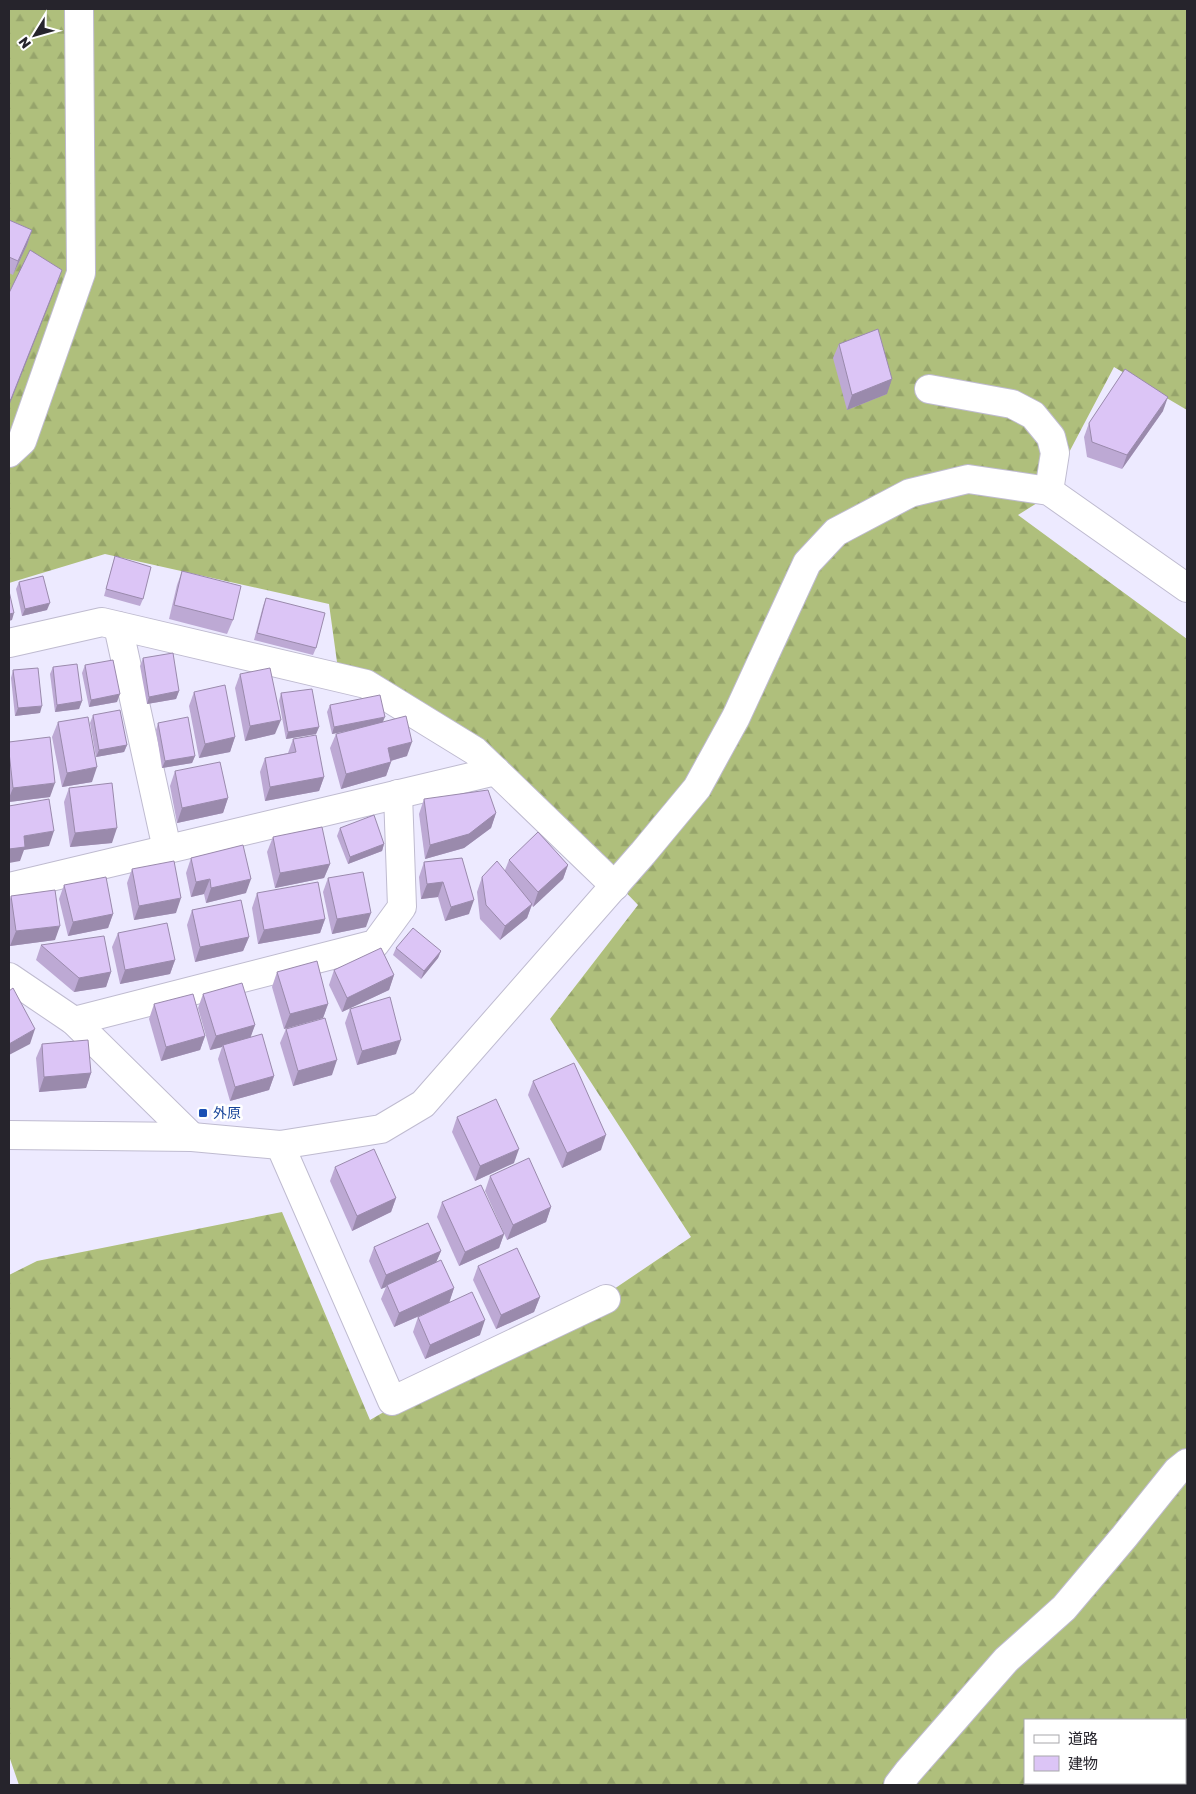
<svg xmlns="http://www.w3.org/2000/svg" width="1196" height="1794" font-family="Rubik,'Noto Sans JP',sans-serif">
<style>
.forest{fill:url(#forest-firs);fill-rule:evenodd}
.lines{fill:none;stroke-linecap:round;stroke-linejoin:round}
.street-casing{stroke:#bfbbd0;stroke-width:30}
.secondary-casing{stroke:#bfbbd0;stroke-width:30}
.street{stroke:#fff;stroke-width:28}
.secondary{stroke:#fff;stroke-width:28}
.wall{fill:#bda9d4}
.shaded-wall{fill:#9a8aac}
.building{fill:#dcc5f6;stroke:#9a8aac}
.transit-dot{fill:#1a4fb4;stroke:#fff;stroke-width:2}
.labels{text-anchor:middle;stroke-width:5;stroke-linejoin:round;paint-order:stroke}
.transit-label{font-size:14px;fill:#164399;stroke:#fff;text-anchor:start}
</style>
<defs>
<pattern id="forest-firs" width="22" height="20" patternUnits="userSpaceOnUse" patternTransform="scale(1.25)"><rect width="22" height="20" fill="#afbf7c"/><path d="M5 1l3.5 6h-7zM16 11l3.5 6h-7z" fill="#96a46b"/></pattern>
</defs>
<rect width="100%" height="100%" fill="#edeaff"/>
<!-- forest -->
<path class="forest" d="M9 9H1187V410L1114 367 1045 498 1018 515 1187 639V1785H19L9 1756V1275L37 1261 282 1212 370 1420 453 1372 580 1312 691 1237 550 1019 638 905 487 747 337 662 329 604 105 554 9 583ZM1025 1720H1185V1783H1025Z"/>
<g class="lines">
<defs>
<g id="street">
<polyline points="929,389 1012,404 1033,415 1051,437 1055,453 1049,491"/>
<polyline points="9,453 22,441 81,273 79,9"/>
<polyline points="118,626 167,849"/>
<polyline points="9,643 102,622 366,684 475,751 615,886"/>
<polyline points="9,887 496,771"/>
<polyline points="9,977 74,1021 192,1137"/>
<polyline points="74,1021 375,944 402,907 398,794"/>
<polyline points="280,1145 392,1401 606,1299"/>
<polyline points="898,1785 908,1772 1006,1660 1064,1608 1124,1537 1177,1471 1187,1463"/>
</g>
<polyline id="secondary" points="9,1135 192,1137 280,1145 381,1129 423,1104 643,853 697,788 736,717 807,563 836,532 910,493 968,479 1049,491 1187,588"/>
</defs>
<!-- street casing -->
<use href="#street" class="street-casing"/>
<!-- secondary casing -->
<use href="#secondary" class="secondary-casing"/>
<!-- street -->
<use href="#street" class="street"/>
<!-- secondary -->
<use href="#secondary" class="secondary"/>
</g>
<!-- wall -->
<g class="wall">
<polygon points="9,220 32,230 27,245 13,275 9,273"/>
<polygon points="839,344 887,394 847,410 833,358"/>
<polygon points="1163,411 1122,469 1087,457 1084,437 1089,423"/>
<polygon points="115,556 143,599 140,606 104,596"/>
<polygon points="182,571 233,620 227,634 169,619 177,585"/>
<polygon points="19,582 47,610 22,616 16,589"/>
<polygon points="266,598 316,648 313,655 254,640 263,606"/>
<polygon points="143,658 179,691 176,699 147,704 140,666"/>
<polygon points="85,665 117,702 89,707 82,673"/>
<polygon points="53,667 82,701 79,709 55,712 50,674"/>
<polygon points="13,670 40,713 15,716 11,678"/>
<polygon points="240,674 275,734 245,741 235,688"/>
<polygon points="194,692 235,737 230,752 199,758 189,706"/>
<polygon points="281,693 319,727 316,734 286,739 279,701"/>
<polygon points="330,705 383,722 407,756 391,761 391,762 386,776 341,789 330,748 336,734 351,730 332,734 327,712"/>
<polygon points="93,715 127,745 124,752 96,757 90,723"/>
<polygon points="58,722 92,782 62,787 52,737"/>
<polygon points="158,723 195,756 192,763 162,768 156,730"/>
<polygon points="293,739 324,777 319,791 265,801 260,772 265,758 288,753"/>
<polygon points="9,742 50,797 9,802"/>
<polygon points="175,771 228,798 223,813 177,823 170,786"/>
<polygon points="69,788 112,843 70,847 64,802"/>
<polygon points="424,799 496,813 491,828 464,848 425,859 419,814"/>
<polygon points="340,828 384,844 382,851 348,864 337,836"/>
<polygon points="273,837 330,864 324,878 275,888 267,852"/>
<polygon points="191,858 246,893 206,903 204,894 191,897 186,873"/>
<polygon points="462,858 469,914 445,921 438,897 421,899 419,877 424,862"/>
<polygon points="509,860 568,865 563,879 533,907 532,905 527,918 500,940 480,919 477,892 482,877 505,870"/>
<polygon points="132,869 176,913 134,920 127,883"/>
<polygon points="328,878 366,927 332,934 323,892"/>
<polygon points="64,885 113,914 108,928 68,936 59,899"/>
<polygon points="257,893 325,919 320,933 258,944 252,908"/>
<polygon points="11,896 55,940 10,946 9,933 9,902"/>
<polygon points="192,910 249,937 243,951 195,962 187,925"/>
<polygon points="118,933 175,960 170,974 120,984 112,947"/>
<polygon points="41,945 111,972 106,987 74,992 36,960"/>
<polygon points="396,948 441,951 438,958 421,979 393,955"/>
<polygon points="334,970 394,975 389,990 342,1012 329,985"/>
<polygon points="277,972 328,1004 323,1018 284,1029 272,987"/>
<polygon points="203,994 255,1025 250,1037 274,1076 269,1090 230,1101 218,1059 222,1047 210,1050 198,1008"/>
<polygon points="154,1004 205,1036 200,1050 161,1061 149,1019"/>
<polygon points="350,1009 396,1054 357,1065 345,1023"/>
<polygon points="286,1029 332,1075 293,1086 280,1043"/>
<polygon points="42,1044 91,1073 86,1088 39,1092 36,1058"/>
<polygon points="533,1081 601,1150 562,1168 528,1095"/>
<polygon points="457,1117 514,1163 475,1181 452,1132"/>
<polygon points="335,1167 396,1198 391,1212 352,1231 330,1181"/>
<polygon points="490,1176 551,1207 546,1222 507,1240 485,1191"/>
<polygon points="442,1202 504,1234 499,1248 459,1266 437,1217"/>
<polygon points="374,1247 441,1251 436,1262 454,1288 449,1303 394,1327 381,1299 386,1287 381,1289 369,1261"/>
<polygon points="478,1266 540,1297 534,1312 496,1329 473,1280"/>
<polygon points="418,1317 480,1335 425,1359 413,1332"/>
</g>
<!-- shaded-wall -->
<g class="shaded-wall">
<polygon points="32,230 27,245 13,275 18,261"/>
<polygon points="62,270 52,297 9,406 9,401"/>
<polygon points="892,379 887,394 847,410 852,395"/>
<polygon points="1168,397 1163,411 1122,469 1127,455"/>
<polygon points="50,603 47,610 22,616 25,609"/>
<polygon points="14,613 12,620 9,621 9,614"/>
<polygon points="179,691 176,699 147,704 149,697"/>
<polygon points="120,694 117,702 89,707 91,700"/>
<polygon points="82,701 79,709 55,712 57,705"/>
<polygon points="42,706 40,713 15,716 18,708"/>
<polygon points="385,717 382,724 332,734 334,727"/>
<polygon points="281,720 275,734 245,741 250,726"/>
<polygon points="319,727 316,734 286,739 288,732"/>
<polygon points="235,737 230,752 199,758 205,744"/>
<polygon points="412,742 407,756 383,763 388,748"/>
<polygon points="127,745 124,752 96,757 99,750"/>
<polygon points="195,756 192,763 162,768 165,761"/>
<polygon points="391,762 386,776 341,789 346,774"/>
<polygon points="97,767 92,782 62,787 67,773"/>
<polygon points="324,777 319,791 265,801 270,787"/>
<polygon points="55,783 50,797 9,802 9,798 13,788"/>
<polygon points="228,798 223,813 177,823 182,808"/>
<polygon points="496,813 491,828 464,848 425,859 430,845"/>
<polygon points="117,828 112,843 70,847 75,833"/>
<polygon points="54,831 49,846 24,850 20,861 9,863 9,849 24,836"/>
<polygon points="384,844 382,851 348,864 350,857"/>
<polygon points="330,864 324,878 275,888 280,873"/>
<polygon points="568,865 563,879 533,907 538,892"/>
<polygon points="210,879 204,894 191,897 196,882"/>
<polygon points="251,879 246,893 206,903 211,888"/>
<polygon points="443,882 438,897 421,899 427,884"/>
<polygon points="181,898 176,913 134,920 139,906"/>
<polygon points="474,900 469,914 445,921 451,907"/>
<polygon points="532,904 527,918 500,940 505,926"/>
<polygon points="371,913 366,927 332,934 337,919"/>
<polygon points="113,914 108,928 68,936 73,922"/>
<polygon points="325,919 320,933 258,944 264,930"/>
<polygon points="60,926 55,940 10,946 16,931"/>
<polygon points="249,937 243,951 195,962 200,947"/>
<polygon points="441,951 438,958 421,979 424,971"/>
<polygon points="175,960 170,974 120,984 125,970"/>
<polygon points="111,972 106,987 74,992 79,978"/>
<polygon points="394,975 389,990 342,1012 347,998"/>
<polygon points="328,1004 323,1018 284,1029 290,1014"/>
<polygon points="255,1025 250,1039 223,1045 222,1047 210,1050 216,1036"/>
<polygon points="35,1029 30,1044 9,1055 9,1044"/>
<polygon points="205,1036 200,1050 161,1061 166,1047"/>
<polygon points="401,1040 396,1054 357,1065 362,1051"/>
<polygon points="337,1060 332,1075 293,1086 298,1071"/>
<polygon points="91,1073 86,1088 39,1092 44,1077"/>
<polygon points="274,1076 269,1090 230,1101 235,1087"/>
<polygon points="606,1135 601,1150 562,1168 567,1153"/>
<polygon points="519,1149 514,1163 475,1181 480,1166"/>
<polygon points="396,1198 391,1212 352,1231 357,1216"/>
<polygon points="551,1207 546,1222 507,1240 513,1225"/>
<polygon points="504,1234 499,1248 459,1266 465,1252"/>
<polygon points="441,1251 435,1265 387,1285 386,1287 381,1289 386,1275"/>
<polygon points="454,1288 449,1303 394,1327 399,1313"/>
<polygon points="540,1297 534,1312 496,1329 501,1315"/>
<polygon points="485,1320 480,1335 425,1359 430,1345"/>
</g>
<!-- building -->
<g class="building">
<polygon points="9,220 32,230 18,261 9,257"/>
<polygon points="30,250 62,270 11,399 9,401 9,293"/>
<polygon points="878,329 892,379 852,395 839,344"/>
<polygon points="1125,369 1168,397 1127,455 1092,442 1089,423"/>
<polygon points="115,556 151,567 143,599 106,589"/>
<polygon points="182,571 241,586 233,620 174,605"/>
<polygon points="43,576 50,603 25,609 19,582"/>
<polygon points="9,591 14,613 9,614"/>
<polygon points="266,598 325,613 316,648 257,633"/>
<polygon points="173,653 179,691 149,697 143,658"/>
<polygon points="113,660 120,694 91,700 85,665"/>
<polygon points="77,664 82,701 57,705 53,667"/>
<polygon points="38,668 42,706 18,708 13,670"/>
<polygon points="270,668 281,720 250,726 240,674"/>
<polygon points="225,685 235,737 205,744 194,692"/>
<polygon points="312,689 319,727 288,732 281,693"/>
<polygon points="380,695 385,717 334,727 330,705"/>
<polygon points="120,710 127,745 99,750 93,715"/>
<polygon points="406,716 412,742 388,748 391,762 346,774 336,734"/>
<polygon points="88,717 97,767 67,773 58,722"/>
<polygon points="188,717 195,756 165,761 158,723"/>
<polygon points="316,735 324,777 270,787 265,758 296,752 293,739"/>
<polygon points="50,737 55,783 13,788 9,752 9,742"/>
<polygon points="220,762 228,798 182,808 175,771"/>
<polygon points="112,783 117,828 75,833 69,788"/>
<polygon points="488,790 496,813 469,834 430,845 424,799"/>
<polygon points="49,799 54,831 24,836 25,847 9,849 9,806"/>
<polygon points="374,815 384,844 350,857 340,828"/>
<polygon points="322,827 330,864 280,873 273,837"/>
<polygon points="538,832 568,865 538,892 509,860"/>
<polygon points="243,845 251,879 211,888 210,879 196,882 191,858"/>
<polygon points="462,858 474,900 451,907 443,882 427,884 424,862"/>
<polygon points="174,861 181,898 139,906 132,869"/>
<polygon points="497,861 532,904 505,926 486,905 482,877"/>
<polygon points="363,872 371,913 337,919 328,878"/>
<polygon points="106,877 113,914 73,922 64,885"/>
<polygon points="318,882 325,919 264,930 257,893"/>
<polygon points="55,890 60,926 16,931 11,896"/>
<polygon points="241,900 249,937 200,947 192,910"/>
<polygon points="167,923 175,960 125,970 118,933"/>
<polygon points="413,928 441,951 424,971 396,948"/>
<polygon points="104,936 111,972 79,978 41,945"/>
<polygon points="381,948 394,975 347,998 334,970"/>
<polygon points="317,961 328,1004 290,1014 277,972"/>
<polygon points="242,983 255,1025 216,1036 203,994"/>
<polygon points="13,988 35,1029 9,1044 9,991"/>
<polygon points="193,994 205,1036 166,1047 154,1004"/>
<polygon points="390,997 401,1040 362,1051 350,1009"/>
<polygon points="325,1018 337,1060 298,1071 286,1029"/>
<polygon points="262,1034 274,1076 235,1087 223,1045"/>
<polygon points="88,1040 91,1073 44,1077 42,1044"/>
<polygon points="574,1063 606,1135 567,1153 533,1081"/>
<polygon points="496,1099 519,1149 480,1166 457,1117"/>
<polygon points="374,1149 396,1198 357,1216 335,1167"/>
<polygon points="529,1158 551,1207 513,1225 490,1176"/>
<polygon points="481,1185 504,1234 465,1252 442,1202"/>
<polygon points="428,1223 441,1251 386,1275 374,1247"/>
<polygon points="517,1248 540,1297 501,1315 478,1266"/>
<polygon points="441,1260 454,1288 399,1313 387,1285"/>
<polygon points="472,1292 485,1320 430,1345 418,1317"/>
</g>
<!-- markers -->
<rect class="transit-dot" x="198" y="1108" width="10" height="10" rx="2.5"/>
<g class="labels">
<!-- transit labels -->
<g class="transit-label">
<text x="213" y="1118">外原</text>
</g>
</g>
<!-- border -->
<rect width="1196" height="1794" fill="none" stroke="#26242c" stroke-width="20"/>
<!-- legend -->
<rect x="1024" y="1719" width="162" height="65" fill="#ffffff" stroke="#a8a7ab"/>
<rect x="1034" y="1735" width="25" height="8" fill="#ffffff" stroke="#a8a7ab"/>
<text x="1068" y="1744" font-size="15" fill="#26242c">道路</text>
<rect x="1034" y="1756" width="25" height="15" fill="#dcc5f6" stroke="#a8a7ab"/>
<text x="1068" y="1769" font-size="15" fill="#26242c">建物</text>
<!-- north arrow -->
<g transform="translate(35 35) rotate(233)" stroke="#ffffff" stroke-width="4" paint-order="stroke">
<path d="M0-4L9 19L0 12L-9 19Z" fill="#26242c"/>
<text y="-8" font-size="14" font-weight="bold" text-anchor="middle" fill="#26242c">N</text>
</g>
</svg>
